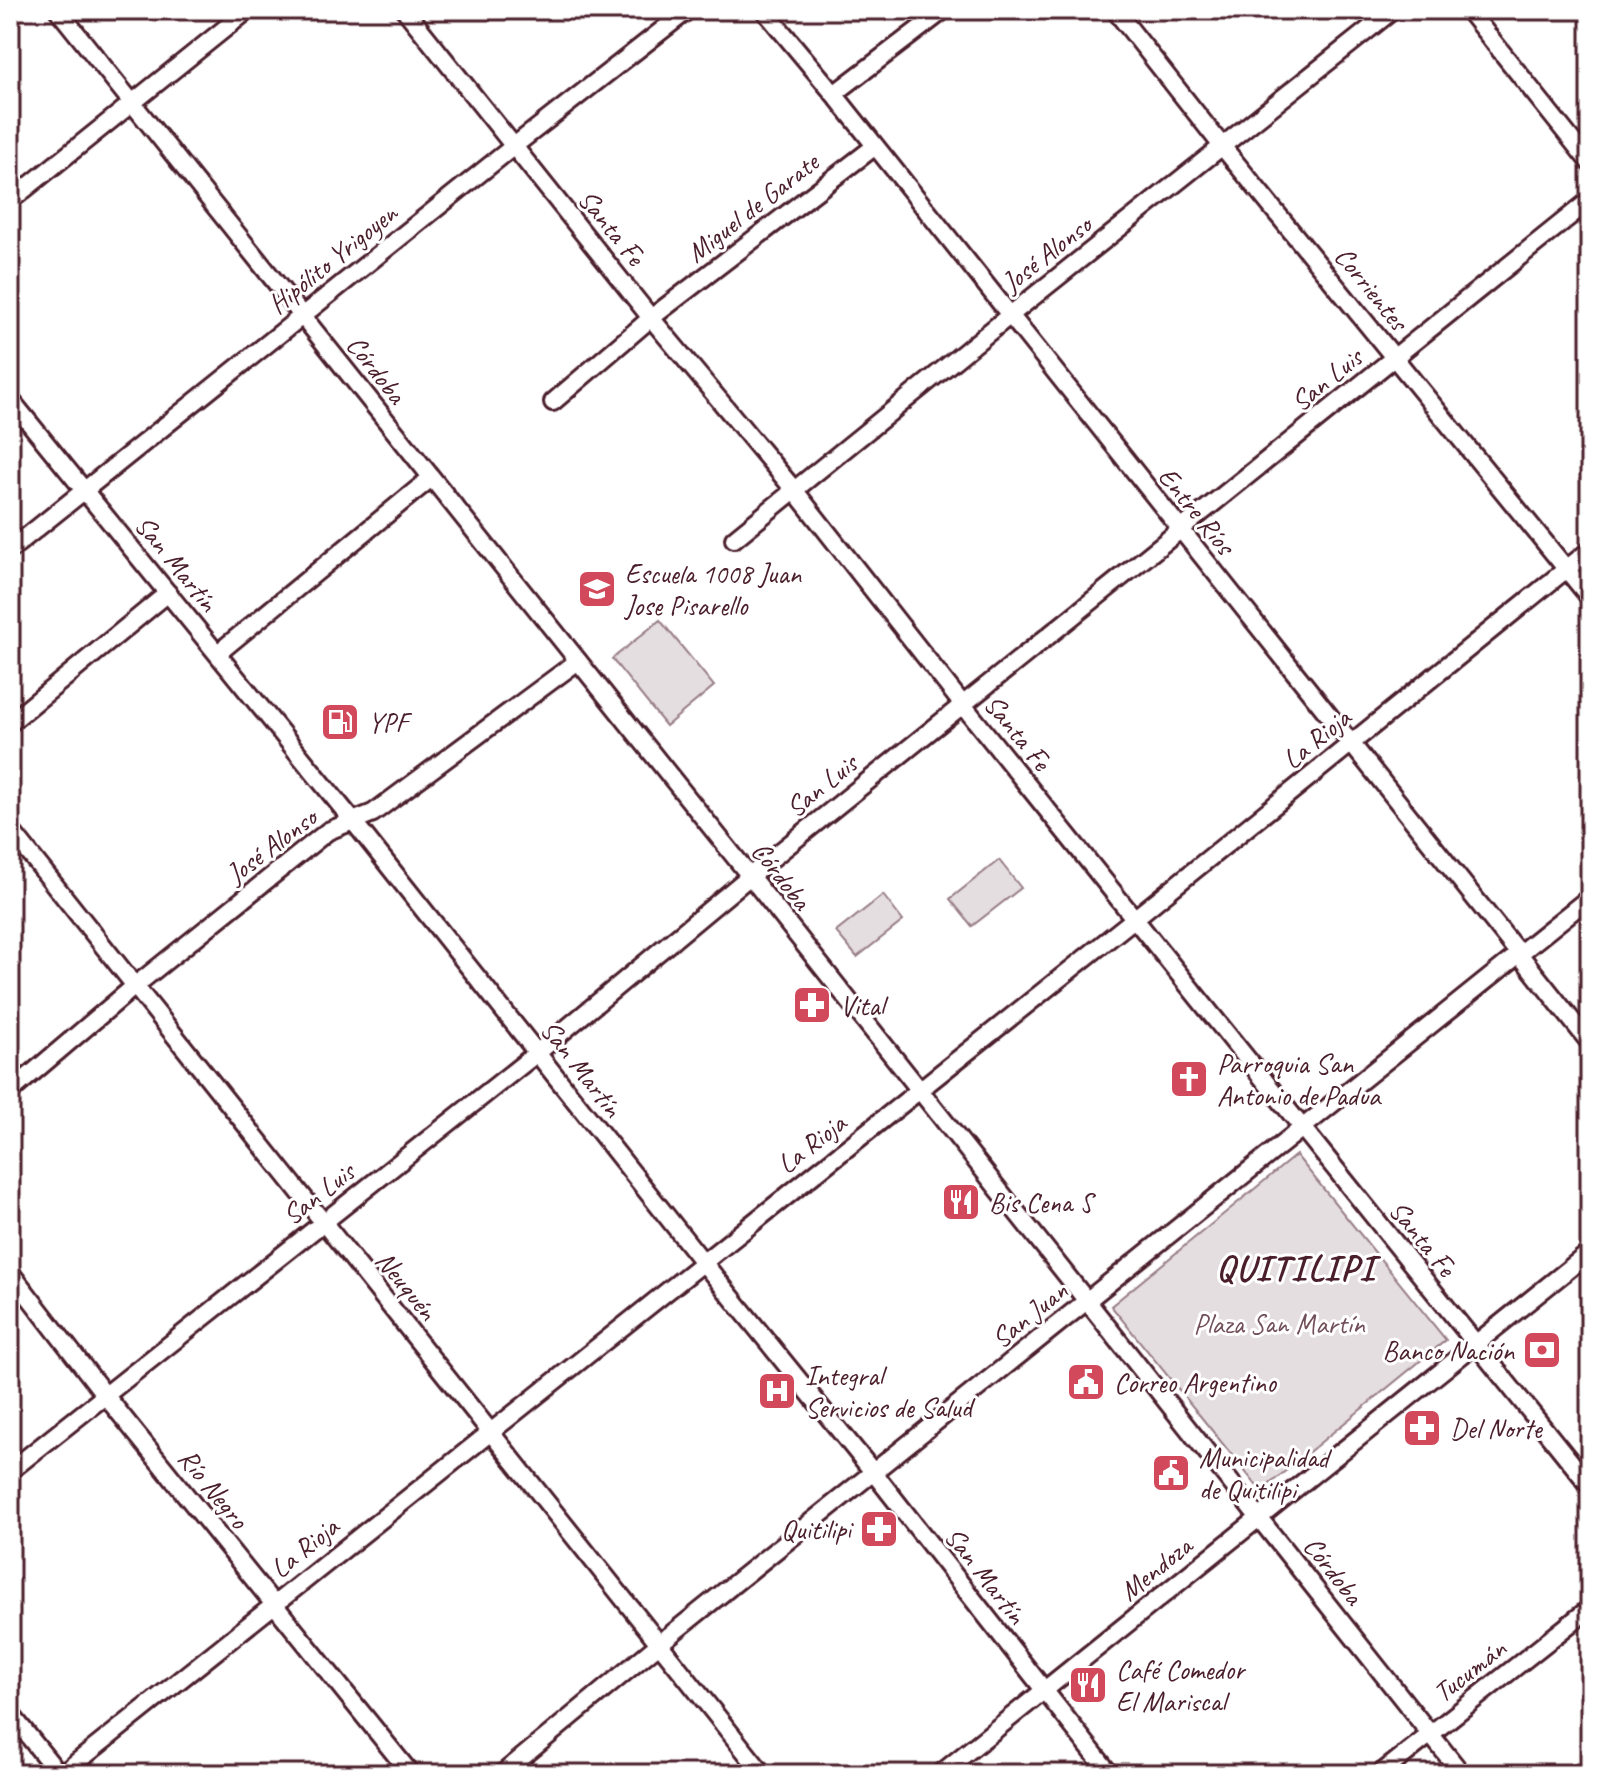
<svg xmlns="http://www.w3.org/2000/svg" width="1600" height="1784" font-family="Caveat,sans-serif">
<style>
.green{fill:#e5dee0;stroke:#987e86;stroke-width:2}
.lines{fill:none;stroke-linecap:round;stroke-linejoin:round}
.minor-casing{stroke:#4a1f2b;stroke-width:22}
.minor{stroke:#fff;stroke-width:16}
.labels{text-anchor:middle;stroke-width:6;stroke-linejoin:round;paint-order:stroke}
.street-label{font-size:28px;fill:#4a1f2b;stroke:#fff}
.poi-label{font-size:28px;fill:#4a1f2b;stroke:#fff;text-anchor:start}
.park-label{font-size:28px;fill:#714f58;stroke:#fff}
.district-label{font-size:36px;font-weight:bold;letter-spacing:2px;fill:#4a1f2b;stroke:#fff}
</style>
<rect width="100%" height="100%" fill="#fff"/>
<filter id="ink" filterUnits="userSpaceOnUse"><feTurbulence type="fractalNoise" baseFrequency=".0125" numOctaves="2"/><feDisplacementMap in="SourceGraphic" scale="16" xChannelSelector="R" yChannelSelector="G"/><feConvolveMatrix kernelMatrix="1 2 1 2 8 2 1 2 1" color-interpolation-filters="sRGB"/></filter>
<g filter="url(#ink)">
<!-- green -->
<g class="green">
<polygon points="660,620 714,686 666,726 612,659"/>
<polygon points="999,860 1021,888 972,926 950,899"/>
<polygon points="883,895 903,921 857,957 836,932"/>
<polygon points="1296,1155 1446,1340 1261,1491 1111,1306"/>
</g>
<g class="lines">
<defs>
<g id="minor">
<polyline points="58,10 750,876 1462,1774"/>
<polyline points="405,10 651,318 795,491 963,705 1590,1486"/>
<polyline points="764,10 834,94 1590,1043"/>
<polyline points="1115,10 1222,146 1590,598"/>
<polyline points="1468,10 1590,163"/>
<polyline points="834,94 944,10"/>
<polyline points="10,201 248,10"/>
<polyline points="10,399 353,821 703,1262 874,1473 1110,1774"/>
<polyline points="553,402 651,318 874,147"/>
<polyline points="734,539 1009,316 1393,10"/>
<polyline points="10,550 514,146 688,10"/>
<polyline points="218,653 431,478"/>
<polyline points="10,723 168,593"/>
<polyline points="10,829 763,1774"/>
<polyline points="10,1092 136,985 328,831 373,813 578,661"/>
<polyline points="10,1272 105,1395 411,1774"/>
<polyline points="10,1471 537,1053 750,876 1590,200"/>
<polyline points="10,1713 59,1774"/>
<polyline points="62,1774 1134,919 1590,550"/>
<polyline points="502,1774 659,1644 1590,897"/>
<polyline points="940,1774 1590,1252"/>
<polyline points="1380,1774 1590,1608"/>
</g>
</defs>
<!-- minor casing -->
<use href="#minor" class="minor-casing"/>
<!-- minor -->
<use href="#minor" class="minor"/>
</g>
</g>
<!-- icons -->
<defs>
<symbol id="school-square" viewBox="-11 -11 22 22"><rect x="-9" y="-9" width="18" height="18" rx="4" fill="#d1495b" stroke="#fff"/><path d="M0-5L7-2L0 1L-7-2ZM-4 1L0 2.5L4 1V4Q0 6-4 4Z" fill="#fff"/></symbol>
<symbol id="fuel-square" viewBox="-11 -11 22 22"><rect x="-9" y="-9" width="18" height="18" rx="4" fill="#d1495b" stroke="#fff"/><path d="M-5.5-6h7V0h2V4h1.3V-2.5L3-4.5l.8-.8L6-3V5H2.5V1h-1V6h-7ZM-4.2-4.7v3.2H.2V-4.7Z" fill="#fff"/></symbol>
<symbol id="pharmacy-square" viewBox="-11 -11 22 22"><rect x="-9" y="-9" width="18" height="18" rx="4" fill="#d1495b" stroke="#fff"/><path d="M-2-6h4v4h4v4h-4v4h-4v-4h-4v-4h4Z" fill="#fff"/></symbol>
<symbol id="church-square" viewBox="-11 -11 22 22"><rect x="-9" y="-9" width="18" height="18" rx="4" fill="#d1495b" stroke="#fff"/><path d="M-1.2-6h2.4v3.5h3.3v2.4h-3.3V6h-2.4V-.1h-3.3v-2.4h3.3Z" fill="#fff"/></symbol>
<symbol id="restaurant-square" viewBox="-11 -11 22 22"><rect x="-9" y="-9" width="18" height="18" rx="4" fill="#d1495b" stroke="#fff"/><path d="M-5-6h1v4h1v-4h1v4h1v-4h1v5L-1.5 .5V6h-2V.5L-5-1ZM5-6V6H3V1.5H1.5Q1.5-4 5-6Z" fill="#fff"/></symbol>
<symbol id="bank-square" viewBox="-11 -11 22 22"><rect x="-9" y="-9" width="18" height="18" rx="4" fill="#d1495b" stroke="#fff"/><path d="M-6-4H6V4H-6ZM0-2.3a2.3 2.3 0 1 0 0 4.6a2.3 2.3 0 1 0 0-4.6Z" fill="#fff"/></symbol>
<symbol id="civic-square" viewBox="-11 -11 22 22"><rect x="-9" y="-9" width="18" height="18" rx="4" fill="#d1495b" stroke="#fff"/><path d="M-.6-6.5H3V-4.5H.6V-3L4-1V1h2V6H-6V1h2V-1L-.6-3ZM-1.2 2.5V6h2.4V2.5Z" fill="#fff"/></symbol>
<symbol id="hospital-square" viewBox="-11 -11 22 22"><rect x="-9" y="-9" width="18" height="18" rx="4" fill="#d1495b" stroke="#fff"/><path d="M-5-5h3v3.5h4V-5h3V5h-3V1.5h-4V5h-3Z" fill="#fff"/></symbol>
</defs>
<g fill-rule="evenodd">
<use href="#school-square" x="575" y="567" width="44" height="44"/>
<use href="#fuel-square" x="318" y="700" width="44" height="44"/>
<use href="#pharmacy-square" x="790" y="983" width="44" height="44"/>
<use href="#church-square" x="1167" y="1057" width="44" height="44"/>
<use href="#restaurant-square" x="939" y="1180" width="44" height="44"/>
<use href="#bank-square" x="1520" y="1328" width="44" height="44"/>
<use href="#civic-square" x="1064" y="1360" width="44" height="44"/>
<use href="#hospital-square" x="755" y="1369" width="44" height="44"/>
<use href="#pharmacy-square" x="1400" y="1406" width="44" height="44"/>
<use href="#civic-square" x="1149" y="1451" width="44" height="44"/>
<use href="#pharmacy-square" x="857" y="1507" width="44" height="44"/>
<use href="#restaurant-square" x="1066" y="1663" width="44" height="44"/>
</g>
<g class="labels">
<!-- street labels -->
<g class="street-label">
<text transform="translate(752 207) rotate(-38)" y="10">Miguel de Garate</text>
<text transform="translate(612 227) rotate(51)" y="10">Santa Fe</text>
<text transform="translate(1046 253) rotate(-38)" y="10">José Alonso</text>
<text transform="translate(332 258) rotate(-39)" y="10">Hipólito Yrigoyen</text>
<text transform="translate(1372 288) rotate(51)" y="10">Corrientes</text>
<text transform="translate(377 369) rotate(52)" y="10">Córdoba</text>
<text transform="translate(1326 379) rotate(-39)" y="10">San Luis</text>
<text transform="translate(1197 510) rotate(51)" y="10">Entre Ríos</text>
<text transform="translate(177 563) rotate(51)" y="10">San Martín</text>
<text transform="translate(1018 732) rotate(51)" y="10">Santa Fe</text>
<text transform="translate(1316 738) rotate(-39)" y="10">La Rioja</text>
<text transform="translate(821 785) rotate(-39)" y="10">San Luis</text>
<text transform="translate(271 845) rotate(-37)" y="10">José Alonso</text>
<text transform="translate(782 875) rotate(52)" y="10">Córdoba</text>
<text transform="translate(582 1068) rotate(52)" y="10">San Martín</text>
<text transform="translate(811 1143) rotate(-38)" y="10">La Rioja</text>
<text transform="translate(318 1193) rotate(-38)" y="10">San Luis</text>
<text transform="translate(1423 1238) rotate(51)" y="10">Santa Fe</text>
<text transform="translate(407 1285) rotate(51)" y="10">Neuquén</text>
<text transform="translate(1029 1314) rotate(-39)" y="10">San Juan</text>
<text transform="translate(214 1488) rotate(51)" y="10">Río Negro</text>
<text transform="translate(304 1547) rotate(-39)" y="10">La Rioja</text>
<text transform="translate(1155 1568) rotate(-39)" y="10">Mendoza</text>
<text transform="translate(1334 1570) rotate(52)" y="10">Córdoba</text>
<text transform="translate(986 1575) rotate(52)" y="10">San Martín</text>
<text transform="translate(1469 1670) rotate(-38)" y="10">Tucumán</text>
</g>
<!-- poi labels -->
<g class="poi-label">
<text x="625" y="583">Escuela 1008 Juan<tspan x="625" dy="32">Jose Pisarello</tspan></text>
<text x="368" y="732">YPF</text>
<text x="840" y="1015">Vital</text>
<text x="1217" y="1073">Parroquia San<tspan x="1217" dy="32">Antonio de Padua</tspan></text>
<text x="989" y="1212">Bis Cena S</text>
<text x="1514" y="1360" text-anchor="end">Banco Nación</text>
<text x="805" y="1385">Integral<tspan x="805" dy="32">Servicios de Salud</tspan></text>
<text x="1114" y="1392">Correo Argentino</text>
<text x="1450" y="1438">Del Norte</text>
<text x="1199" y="1467">Municipalidad<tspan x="1199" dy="32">de Quitilipi</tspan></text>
<text x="851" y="1539" text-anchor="end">Quitilipi</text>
<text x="1116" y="1679">Café Comedor<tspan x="1116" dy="32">El Mariscal</tspan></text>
</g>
<!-- park labels -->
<g class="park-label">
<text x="1279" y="1333">Plaza San Martín</text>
</g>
<!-- district labels -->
<g class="district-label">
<text x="1296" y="1280">QUITILIPI</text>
</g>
</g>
<!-- margin -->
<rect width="1600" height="1784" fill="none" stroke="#fff" stroke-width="40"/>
<rect x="20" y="20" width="1560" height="1744" fill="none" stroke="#4a1f2b" stroke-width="3" filter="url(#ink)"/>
</svg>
